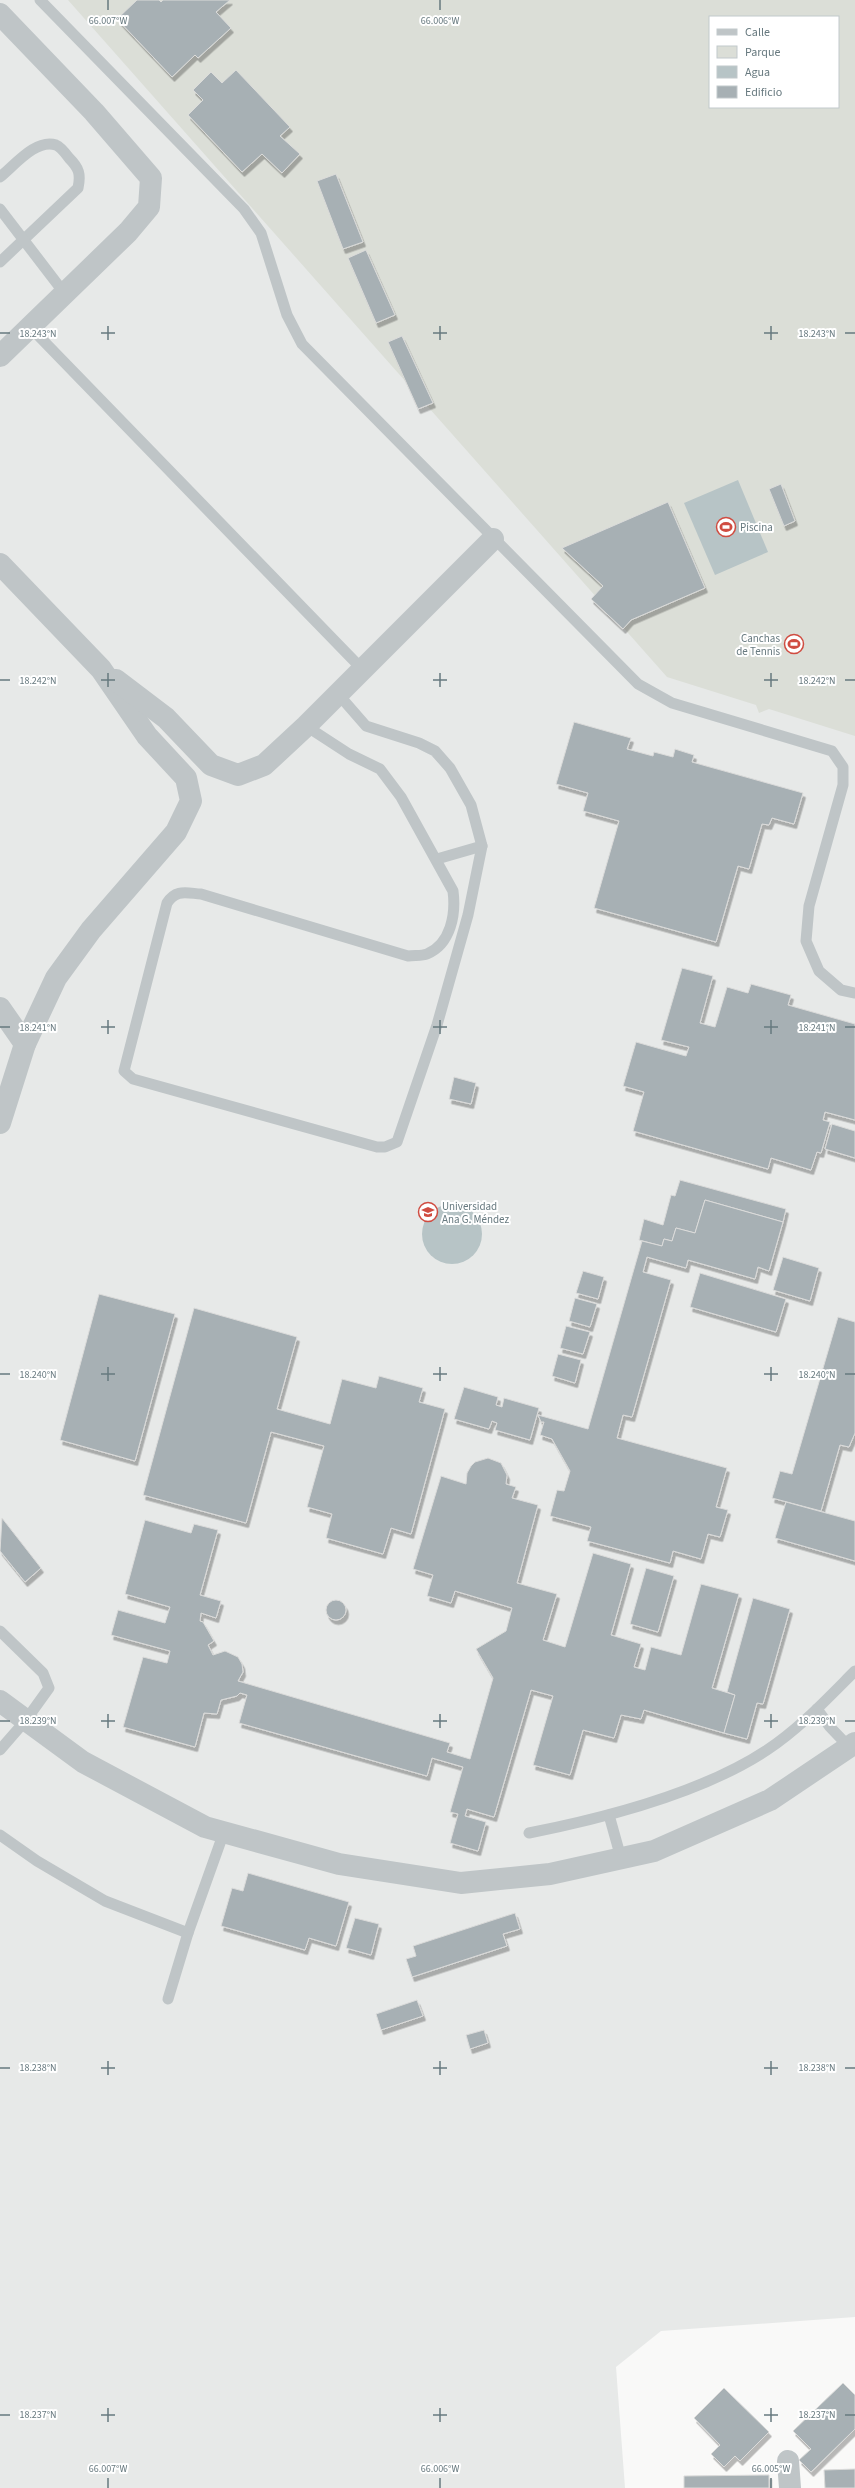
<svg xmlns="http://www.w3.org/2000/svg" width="855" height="2488" font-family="'Source Sans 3',sans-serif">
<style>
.built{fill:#e7e9e8;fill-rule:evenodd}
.green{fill:#dbded7;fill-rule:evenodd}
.water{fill:#b7c4c6}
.building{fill:#a7b0b4;stroke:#dbdbda;filter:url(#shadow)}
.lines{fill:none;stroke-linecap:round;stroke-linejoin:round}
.lane{stroke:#bfc5c7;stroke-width:11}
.street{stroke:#bfc5c7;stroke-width:22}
.ticks{fill:none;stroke:#67797f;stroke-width:1.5}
.labels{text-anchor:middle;stroke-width:4;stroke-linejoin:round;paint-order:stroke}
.poi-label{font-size:11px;fill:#67797f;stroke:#fff;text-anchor:start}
.ticks-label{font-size:10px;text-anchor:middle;fill:#67797f;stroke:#fff;stroke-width:4;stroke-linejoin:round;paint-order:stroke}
</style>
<defs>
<filter id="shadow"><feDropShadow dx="2.5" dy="4.5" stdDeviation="0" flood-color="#0004"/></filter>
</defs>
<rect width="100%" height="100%" fill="#f9f9f8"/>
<!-- built -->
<path class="built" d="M0 0H855V2317L661 2331 616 2367 625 2488H0ZM710 17H838V107H710Z"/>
<!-- green -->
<path class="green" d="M68 0H855V736L769 709 759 713 756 705 667 677ZM710 17H838V107H710Z"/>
<!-- water -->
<g class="water">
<polygon points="738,480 768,552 715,575 684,503"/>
<circle cx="452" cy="1234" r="30"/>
</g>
<!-- building -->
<g class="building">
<polygon points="137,0 159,0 161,2 163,0 230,0 216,12 231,28 198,58 195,55 172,77 117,19"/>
<polygon points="236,70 290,127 280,136 300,154 282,173 262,154 242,172 188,115 203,100 193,90 211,72 222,83"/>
<polygon points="336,174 363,242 343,249 317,181"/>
<polygon points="366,250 395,315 376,323 348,258"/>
<polygon points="402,336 433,403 418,409 388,342"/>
<polygon points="781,484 795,521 784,526 769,489"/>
<polygon points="668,502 705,588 631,620 623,629 591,599 603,586 562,548"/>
<polygon points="574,722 631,738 627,749 653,756 654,752 673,757 675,749 694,755 692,762 803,793 794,824 772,818 769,825 762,824 749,869 738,866 716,942 594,908 619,821 583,811 588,793 556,784"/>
<polygon points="682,968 713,976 700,1023 715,1027 727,987 748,993 751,984 791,995 788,1005 855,1024 855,1120 825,1112 823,1120 830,1122 821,1153 817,1152 811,1170 771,1158 768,1169 633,1131 644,1092 623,1086 636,1042 686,1056 689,1047 661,1040"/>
<polygon points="454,1077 476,1083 471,1104 449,1099"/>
<polygon points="832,1124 855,1131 855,1158 825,1149"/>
<polygon points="680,1180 786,1209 783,1222 705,1200 695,1233 676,1228 672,1241 664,1239 662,1246 639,1240 644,1219 663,1225 671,1195 675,1196"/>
<polygon points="705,1200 783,1222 769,1271 758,1267 755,1279 688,1260 686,1268 647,1257 643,1272 671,1280 632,1417 623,1415 617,1438 727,1468 716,1507 728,1510 720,1537 708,1534 701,1559 673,1551 670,1563 587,1541 591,1527 550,1516 557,1490 564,1491 570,1471 552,1439 540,1435 544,1422 541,1422 538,1415 588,1429 642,1241 662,1246 664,1239 672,1241 676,1228 695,1233"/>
<polygon points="783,1257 819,1268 810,1301 773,1290"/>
<polygon points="583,1271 604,1277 598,1299 576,1293"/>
<polygon points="700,1273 786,1299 776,1332 690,1307"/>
<polygon points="99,1294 175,1314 135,1461 60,1440"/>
<polygon points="575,1298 597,1304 590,1327 569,1321"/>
<polygon points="194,1308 297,1337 277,1409 330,1424 342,1379 376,1388 379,1376 423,1388 419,1402 445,1409 411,1534 391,1528 383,1554 326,1538 332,1514 307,1507 324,1446 271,1432 246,1523 143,1495"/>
<polygon points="838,1317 855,1322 855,1433 849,1447 840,1445 821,1511 772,1498 780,1471 792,1474"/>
<polygon points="566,1326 590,1332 583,1354 560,1348"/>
<polygon points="558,1354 581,1360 575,1383 552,1376"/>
<polygon points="464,1387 498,1397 496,1405 502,1407 504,1398 539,1408 530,1440 495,1430 497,1423 492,1421 489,1429 454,1419"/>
<polygon points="488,1458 501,1463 507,1475 506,1484 516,1487 512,1498 538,1505 517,1583 557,1594 543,1640 565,1647 593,1553 631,1564 611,1635 641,1644 634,1667 645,1670 651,1647 681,1655 701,1584 739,1594 712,1688 735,1695 724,1733 644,1710 641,1719 621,1715 614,1738 583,1730 570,1775 533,1765 553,1696 531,1690 494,1817 467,1809 465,1816 486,1822 478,1851 450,1843 458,1814 450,1812 463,1767 432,1758 427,1776 239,1723 247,1695 240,1693 237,1696 221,1700 217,1714 204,1713 195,1747 123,1727 143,1657 167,1663 170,1651 111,1635 118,1610 165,1623 170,1607 125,1594 145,1520 191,1533 194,1524 218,1530 200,1595 221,1601 216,1618 201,1613 200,1621 203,1622 214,1641 208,1645 213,1655 225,1651 238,1657 242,1664 243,1672 238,1681 450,1743 447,1752 470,1759 493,1678 476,1649 506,1631 512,1608 455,1591 451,1603 427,1596 433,1575 413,1569 441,1476 466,1484 467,1473 471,1466 475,1462"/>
<polygon points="786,1502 855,1521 855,1561 775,1538"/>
<polygon points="2,1518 41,1568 25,1582 0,1551"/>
<polygon points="646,1568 674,1576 658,1632 630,1624"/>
<polygon points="753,1598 790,1609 763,1704 757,1703 747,1739 724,1733 735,1695 727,1692"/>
<circle cx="336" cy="1610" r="10"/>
<polygon points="248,1873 349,1902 336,1946 309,1938 305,1950 221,1926 232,1888 243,1891"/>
<polygon points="515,1913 520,1929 503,1934 507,1946 412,1977 406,1959 416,1956 413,1946"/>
<polygon points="355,1918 379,1924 371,1955 346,1948"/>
<polygon points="417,2000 423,2016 381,2030 376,2014"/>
<polygon points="484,2030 488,2043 470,2049 466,2035"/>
<polygon points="843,2383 855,2395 855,2429 811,2472 799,2460 811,2449 793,2431"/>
<polygon points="724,2388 769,2432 740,2461 735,2456 724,2467 711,2454 720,2445 694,2418"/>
<polygon points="855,2469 855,2488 825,2488 824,2470"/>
<polygon points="769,2475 769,2488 684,2488 684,2476"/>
</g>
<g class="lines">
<!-- lane -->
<g class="lane">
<polyline points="40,0 244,209 261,233 287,315 302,344 638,684 672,703 832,751 843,767 843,785 809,906 806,941 819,971 841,990 855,993"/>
<path d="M0 177C14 166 36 138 56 145 61 147 66 154 69 158 79 168 81 174 78 188L0 262"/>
<polyline points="0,209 65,294"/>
<polyline points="30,327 362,669"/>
<path d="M306 726 349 754 380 769 401 797 453 891C456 914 451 944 427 954 422 956 414 955 408 956L201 894C186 893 176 889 167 903L124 1071 133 1079 377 1147H385L397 1142 437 1025 468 915 482 846 471 805 450 768 435 751 419 743 366 726 339 695"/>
<polyline points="437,859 482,846"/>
<polyline points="0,1631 43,1673 49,1688 26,1720 0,1750"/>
<polyline points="817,1709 830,1727 852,1750"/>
<polyline points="609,1815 621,1858"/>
<path d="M529 1833C605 1818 702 1793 767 1750 799 1729 827 1699 855 1671"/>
<polyline points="0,1835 37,1861 105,1901 188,1933"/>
<polyline points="168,1999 188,1933 224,1832"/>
</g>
<!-- street -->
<g class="street">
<polyline points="0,14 94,112 151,178 149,207 128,232 0,356"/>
<polyline points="0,564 101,669 147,736 186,778 191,801 176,832 91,930 56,978 25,1044"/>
<polyline points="116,680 166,718 211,765 238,775 264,765 306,726 493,539"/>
<polyline points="0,1008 25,1044 0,1123"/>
<polyline points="0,1701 83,1762 205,1827 339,1864 461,1883 550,1874 654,1851 770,1800 855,1743"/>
<polyline points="788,2461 790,2488"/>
</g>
</g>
<!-- ticks -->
<path class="ticks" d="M108 0V10M440 0V10M108 326V340M440 326V340M771 326V340M0 333H10M101 333H115M433 333H447M764 333H778M845 333H855M108 673V687M440 673V687M771 673V687M0 680H10M101 680H115M433 680H447M764 680H778M845 680H855M108 1020V1034M440 1020V1034M771 1020V1034M0 1027H10M101 1027H115M433 1027H447M764 1027H778M845 1027H855M108 1367V1381M440 1367V1381M771 1367V1381M0 1374H10M101 1374H115M433 1374H447M764 1374H778M845 1374H855M108 1714V1728M440 1714V1728M771 1714V1728M0 1721H10M101 1721H115M433 1721H447M764 1721H778M845 1721H855M108 2061V2075M440 2061V2075M771 2061V2075M0 2068H10M101 2068H115M433 2068H447M764 2068H778M845 2068H855M108 2408V2422M440 2408V2422M771 2408V2422M0 2415H10M101 2415H115M433 2415H447M764 2415H778M845 2415H855M108 2478V2488M440 2478V2488M771 2478V2488"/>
<!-- icons -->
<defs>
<symbol id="stadium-ring" viewBox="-11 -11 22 22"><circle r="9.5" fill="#fff" stroke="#d04c41" stroke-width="1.5"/><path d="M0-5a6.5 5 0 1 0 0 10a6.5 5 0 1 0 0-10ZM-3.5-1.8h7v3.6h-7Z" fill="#d04c41"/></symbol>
<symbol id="university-ring" viewBox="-11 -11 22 22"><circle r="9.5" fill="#fff" stroke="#d04c41" stroke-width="1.5"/><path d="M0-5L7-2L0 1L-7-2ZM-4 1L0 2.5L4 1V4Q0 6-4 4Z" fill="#d04c41"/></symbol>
</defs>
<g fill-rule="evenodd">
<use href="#stadium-ring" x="715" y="516" width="22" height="22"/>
<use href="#stadium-ring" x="783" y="633" width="22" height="22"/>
<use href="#university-ring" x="417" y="1201" width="22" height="22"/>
</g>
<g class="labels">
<!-- poi labels -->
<g class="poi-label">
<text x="740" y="531">Piscina</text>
<text x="780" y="642" text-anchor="end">Canchas<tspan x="780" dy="13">de Tennis</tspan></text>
<text x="442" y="1210">Universidad<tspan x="442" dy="13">Ana G. Méndez</tspan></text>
</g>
</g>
<g class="ticks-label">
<text x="108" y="24">66.007°W</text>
<text x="440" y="24">66.006°W</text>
<text x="38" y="337">18.243°N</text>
<text x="817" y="337">18.243°N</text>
<text x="38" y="684">18.242°N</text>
<text x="817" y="684">18.242°N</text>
<text x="38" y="1031">18.241°N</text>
<text x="817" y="1031">18.241°N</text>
<text x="38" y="1378">18.240°N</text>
<text x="817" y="1378">18.240°N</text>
<text x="38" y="1724">18.239°N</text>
<text x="817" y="1724">18.239°N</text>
<text x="38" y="2071">18.238°N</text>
<text x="817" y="2071">18.238°N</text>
<text x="38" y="2418">18.237°N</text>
<text x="817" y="2418">18.237°N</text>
<text x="108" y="2472">66.007°W</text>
<text x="440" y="2472">66.006°W</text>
<text x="771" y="2472">66.005°W</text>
</g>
<!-- legend -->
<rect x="709" y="16" width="130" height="92" fill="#ffffff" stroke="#c2c9cc"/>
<rect x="717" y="29" width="20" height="6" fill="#bfc5c7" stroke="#c2c9cc"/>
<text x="745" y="36" font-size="12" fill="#67797f">Calle</text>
<rect x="717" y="46" width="20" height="12" fill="#dbded7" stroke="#c2c9cc"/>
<text x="745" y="56" font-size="12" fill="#67797f">Parque</text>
<rect x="717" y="66" width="20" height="12" fill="#b7c4c6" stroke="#c2c9cc"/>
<text x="745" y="76" font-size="12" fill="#67797f">Agua</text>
<rect x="717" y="86" width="20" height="12" fill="#a7b0b4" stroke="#c2c9cc"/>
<text x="745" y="96" font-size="12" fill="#67797f">Edificio</text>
</svg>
